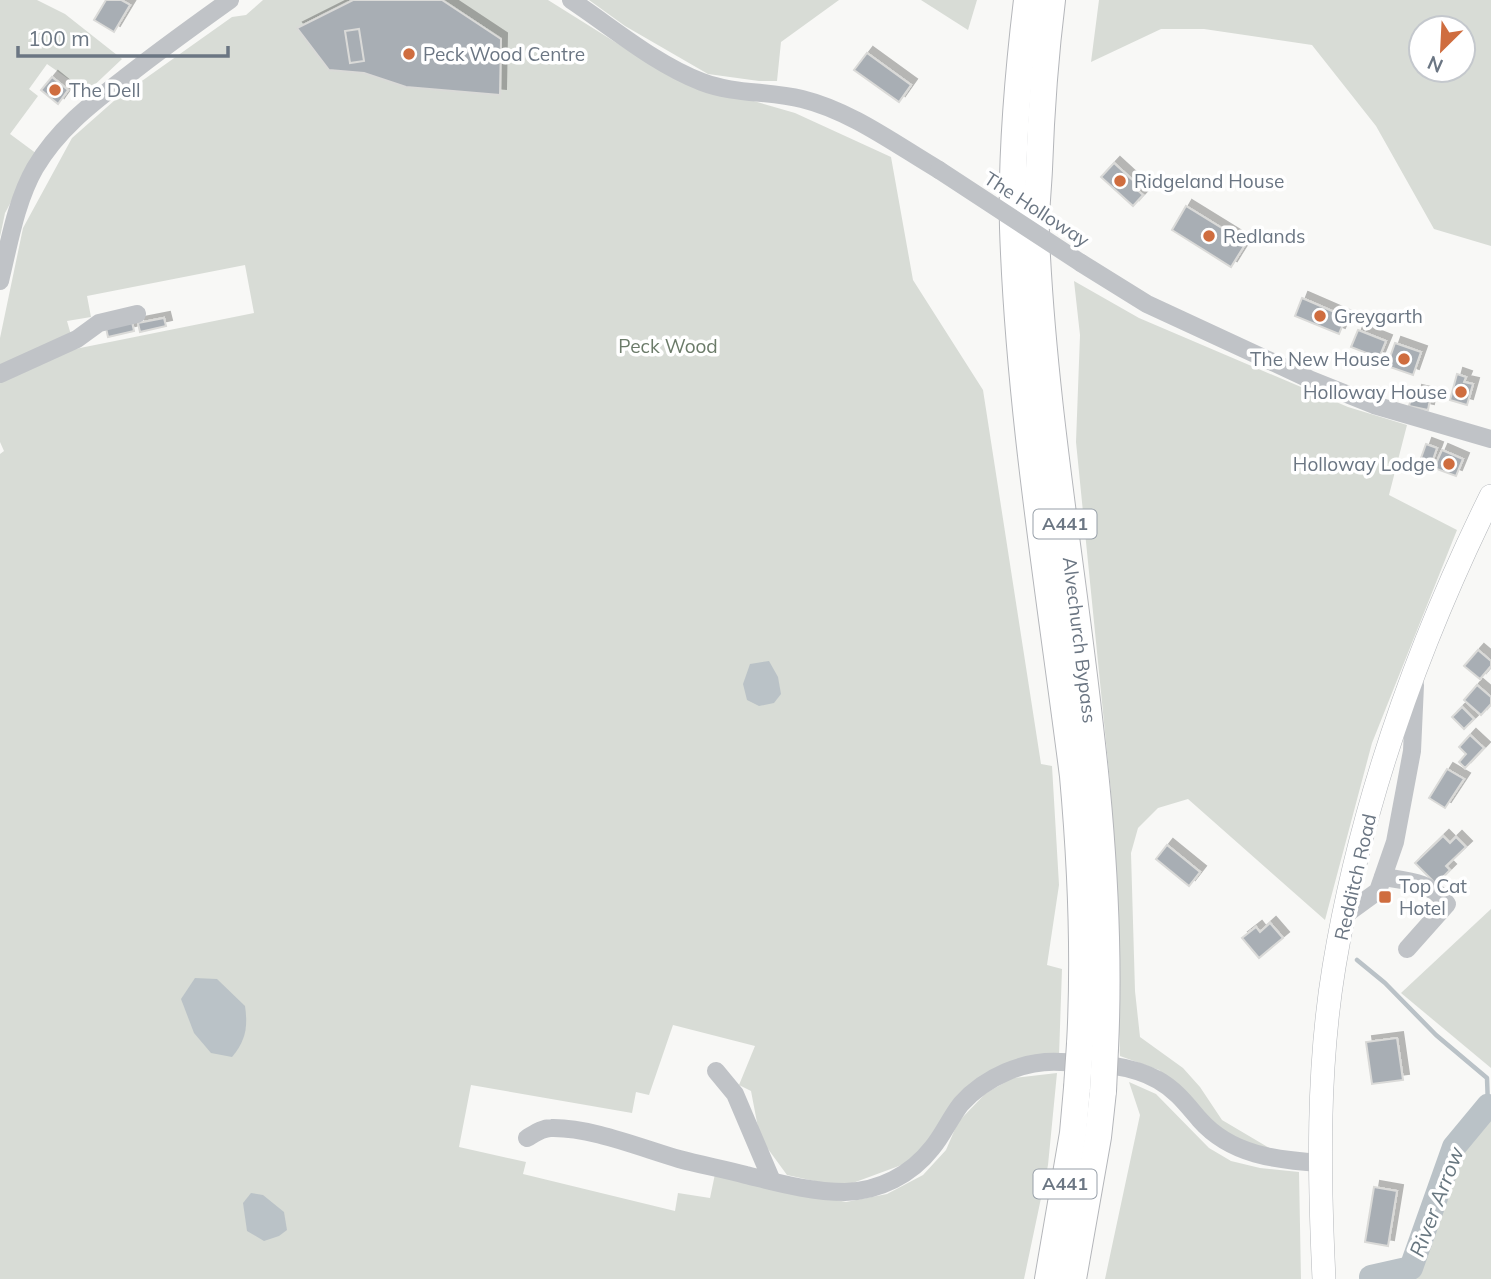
<svg xmlns="http://www.w3.org/2000/svg" width="1491" height="1279" font-family="Mulish,sans-serif">
<style>
.green{fill:#d8dcd6;fill-rule:evenodd}
.water{fill:#bac2c7}
.lines{fill:none;stroke-linecap:round;stroke-linejoin:round}
.stream{stroke:#bac2c7;stroke-width:4.5}
.river{stroke:#bac2c7;stroke-width:24}
.building{fill:#a8aeb4;stroke:#dadad8;stroke-width:2;filter:url(#shadow)}
.major-casing{stroke:#b4b7bb;stroke-width:24}
.highway-casing{stroke:#b4b6ba;stroke-width:28}
.minor{stroke:#c0c3c7;stroke-width:18}
.major{stroke:#fff;stroke-width:23}
.highway{stroke:#fff;stroke-width:26}
.highway-bridge-casing{stroke:#b4b6ba;stroke-width:28;stroke-linecap:butt}
.minor-bridge{stroke:#c0c3c7;stroke-width:18}
.highway-bridge{stroke:#fff;stroke-width:26}
.poi-dot{fill:#cf6d3f;stroke:#fff;stroke-width:2.5}
.labels{text-anchor:middle;stroke-width:7;stroke-linejoin:round;paint-order:stroke}
.shield{fill:#fff;stroke:#979fa8;stroke-width:2}
.shield-label{font-size:18px;font-weight:bold;fill:#6b7683}
.poi-label{font-size:19px;fill:#6b7683;stroke:#fff;text-anchor:start}
.street-label{font-size:19px;fill:#6b7683;stroke:#fff}
.park-label{font-size:19px;fill:#6b7b69;stroke:#fff}
.water-label{font-size:21px;font-style:italic;fill:#67767f;stroke:#fff}
</style>
<defs>
<filter id="shadow"><feDropShadow dx="6" dy="-6" stdDeviation="0" flood-color="#0004"/></filter>
</defs>
<rect width="100%" height="100%" fill="#f8f8f6"/>
<!-- green -->
<g class="green">
<polygon points="0,0 37,0 65,14 122,59 87,92 47,64 29,89 38,96 10,134 37,154 5,213 0,237"/>
<path d="M263 0H353L297 28 329 70 364 73 406 87 499 95 501 39 442 0H548L671 77 795 113 891 157 913 280 983 390 1041 764 1052 766 1059 885 1047 965 1062 969 1059 1056 1025 1060 934 1135 907 1163 842 1187 787 1175 760 1138 751 1091 739 1085 755 1046 673 1025 649 1095 636 1092 632 1113 471 1085 459 1147 526 1162 523 1174 675 1211 678 1193 710 1198 715 1174 846 1202 887 1194 923 1175 946 1150 958 1122 986 1093 1013 1078 1057 1073 1048 1165 1024 1279H0V454L4 451 0 442V338L23 228 72 138 115 100 232 17 246 15ZM245 265 254 313 75 349 67 321 91 317 87 296Z"/>
<polygon points="589,0 839,0 781,42 777,81 759,81 708,74 625,26"/>
<polygon points="921,0 977,0 968,30"/>
<path d="M1099 0H1491V246L1434 229 1376 126 1312 45 1204 29H1161L1091 62ZM1421 28H1463V70H1421Z"/>
<polygon points="1074,281 1139,318 1348,407 1407,425 1389,495 1457,530 1372,743 1325,920 1188,799 1158,808 1138,828 1131,853 1135,991 1140,1037 1183,1068 1200,1087 1222,1120 1271,1149 1234,1139 1215,1126 1192,1098 1159,1070 1120,1056 1111,792 1076,442 1080,335"/>
<polygon points="1491,909 1491,1068 1401,993"/>
<polygon points="1129,1082 1156,1094 1209,1148 1231,1161 1260,1168 1299,1172 1301,1279 1105,1279 1140,1115"/>
<polygon points="1491,1101 1491,1279 1372,1279 1371,1277 1411,1268 1454,1147"/>
</g>
<!-- water -->
<g class="water">
<polygon points="769,661 778,677 781,694 774,703 759,706 747,700 743,684 750,664"/>
<path d="M195 978 217 979 245 1006C248 1027 246 1040 232 1057L211 1053 194 1033 181 999Z"/>
<polygon points="251,1193 263,1195 284,1212 287,1230 279,1236 264,1241 247,1231 243,1203"/>
</g>
<g class="lines">
<!-- stream -->
<polyline class="stream" points="1357,960 1385,983 1436,1035 1487,1078 1488,1106"/>
<!-- river -->
<polyline class="river" points="1372,1279 1371,1277 1411,1268 1454,1147 1488,1106 1491,1107"/>
</g>
<!-- building -->
<g class="building">
<polygon points="106,0 121,0 130,5 114,32 94,20"/>
<polygon points="353,0 442,0 501,39 500,95 406,87 364,73 329,70 297,28"/>
<polygon points="359,29 364,61 350,63 345,31"/>
<polygon points="867,53 911,85 899,102 854,70"/>
<polygon points="52,77 68,90 58,104 41,90"/>
<polygon points="1114,163 1138,185 1135,188 1143,195 1133,206 1101,177"/>
<polygon points="1186,206 1246,243 1231,267 1172,230"/>
<polygon points="1302,298 1346,317 1339,334 1295,316"/>
<polygon points="164,318 166,326 140,332 138,323"/>
<polygon points="132,322 134,331 108,337 106,328"/>
<polygon points="1358,330 1386,341 1379,358 1351,347"/>
<polygon points="1395,343 1421,352 1413,375 1387,366"/>
<polygon points="1457,374 1466,377 1464,382 1473,384 1467,405 1450,400"/>
<polygon points="1416,391 1425,393 1424,398 1430,399 1428,410 1409,406 1412,395 1415,396"/>
<polygon points="1426,444 1437,448 1431,465 1420,461"/>
<polygon points="1442,450 1463,459 1456,476 1434,468"/>
<polygon points="1478,650 1491,661 1491,666 1480,679 1464,666"/>
<polygon points="1477,685 1491,697 1491,704 1481,715 1464,700"/>
<polygon points="1462,707 1474,719 1464,729 1452,717"/>
<polygon points="1470,735 1484,748 1465,768 1459,762 1466,754 1459,747"/>
<polygon points="1447,769 1464,779 1445,808 1429,798"/>
<polygon points="1443,836 1450,843 1456,837 1466,847 1446,866 1450,870 1436,884 1415,863"/>
<polygon points="1167,845 1200,872 1189,886 1156,859"/>
<polygon points="1270,923 1283,938 1259,958 1242,938 1256,927 1260,932"/>
<polygon points="1397,1038 1403,1080 1372,1084 1366,1042"/>
<polygon points="1374,1187 1397,1191 1388,1246 1365,1242"/>
</g>
<g class="lines">
<defs>
<path id="major" d="M1324 1279C1319 1176 1317 1070 1334 967 1361 804 1418 644 1491 496"/>
<g id="highway">
<path d="M1027 0C1018 75 1011 152 1013 228 1019 410 1050 595 1073 776 1081 865 1085 955 1080 1044"/>
<path d="M1052 0C1045 56 1041 112 1039 169 1038 191 1035 215 1036 237 1048 509 1118 775 1105 1048"/>
<polyline points="1048,1279 1073,1133 1077,1088"/>
<polyline points="1073,1279 1098,1137 1103,1091"/>
</g>
</defs>
<!-- major casing -->
<use href="#major" class="major-casing"/>
<!-- highway casing -->
<use href="#highway" class="highway-casing"/>
<!-- minor -->
<g class="minor">
<path d="M571 0C613 28 655 64 702 82 733 94 769 91 802 99 851 111 895 144 939 170"/>
<polyline points="1081,263 1147,304 1309,379 1374,405 1491,439"/>
<path d="M0 281C9 244 16 201 35 168 58 129 91 104 126 77 160 50 195 25 230 0"/>
<polyline points="0,374 77,339 99,323 137,314"/>
<path d="M1383 877C1408 881 1432 882 1447 904L1407 949"/>
<polyline points="1345,915 1378,891 1395,842 1412,751 1415,685"/>
<polyline points="716,1071 735,1094 772,1181"/>
<path d="M527 1138C534 1134 542 1128 551 1128 590 1127 641 1148 679 1159 701 1165 724 1169 746 1175 779 1183 811 1192 845 1192 879 1191 911 1175 932 1148 943 1135 950 1118 961 1104 985 1077 1024 1060 1060 1062 1093 1063 1129 1064 1158 1080 1176 1090 1187 1105 1200 1120 1231 1155 1276 1160 1321 1163"/>
</g>
<!-- major -->
<use href="#major" class="major"/>
<!-- highway -->
<use href="#highway" class="highway"/>
<defs>
<g id="highway-bridge">
<polyline points="1077,1088 1080,1044"/>
<polyline points="1103,1091 1105,1048"/>
</g>
</defs>
<!-- highway-bridge casing -->
<use href="#highway-bridge" class="highway-bridge-casing"/>
<!-- minor-bridge -->
<polyline class="minor-bridge" points="939,170 1081,263"/>
<!-- highway-bridge -->
<use href="#highway-bridge" class="highway-bridge"/>
</g>
<!-- markers -->
<g class="poi-dot">
<circle cx="409" cy="54" r="7"/>
<circle cx="55" cy="90" r="7"/>
<circle cx="1120" cy="181" r="7"/>
<circle cx="1209" cy="236" r="7"/>
<circle cx="1320" cy="316" r="7"/>
<circle cx="1404" cy="359" r="7"/>
<circle cx="1461" cy="392" r="7"/>
<circle cx="1449" cy="464" r="7"/>
<rect x="1378" y="890" width="14" height="14" rx="3.5"/>
</g>
<g class="labels">
<!-- shield labels -->
<g class="shield">
<rect x="1033.5" y="509.5" width="63" height="29" rx="5"/>
<rect x="1033.5" y="1169.5" width="63" height="29" rx="5"/>
</g>
<g class="shield-label">
<text x="1065" y="530">A441</text>
<text x="1065" y="1190">A441</text>
</g>
<!-- poi labels -->
<g class="poi-label">
<text x="423" y="61">Peck Wood Centre</text>
<text x="69" y="97">The Dell</text>
<text x="1134" y="188">Ridgeland House</text>
<text x="1223" y="243">Redlands</text>
<text x="1334" y="323">Greygarth</text>
<text x="1390" y="366" text-anchor="end">The New House</text>
<text x="1447" y="399" text-anchor="end">Holloway House</text>
<text x="1435" y="471" text-anchor="end">Holloway Lodge</text>
<text x="1399" y="893">Top Cat<tspan x="1399" dy="22">Hotel</tspan></text>
</g>
<!-- street labels -->
<g class="street-label">
<text transform="translate(1037 209) rotate(33)" y="7">The Holloway</text>
<text transform="translate(1080 640) rotate(83)" y="7">Alvechurch Bypass</text>
<text transform="translate(1355 877) rotate(-77)" y="7">Redditch Road</text>
</g>
<!-- park labels -->
<g class="park-label">
<text x="668" y="353">Peck Wood</text>
</g>
<!-- water labels -->
<g class="water-label">
<text transform="translate(1437 1202) rotate(-69)" y="7">River Arrow</text>
</g>
</g>
<!-- north arrow -->
<g transform="translate(1442 49) rotate(204)"><circle r="33" fill="#ffffff" stroke="#c4c8cd" stroke-width="2"/>
<path d="M0-5L12 26L0 18L-12 26Z" fill="#cf6d3f"/>
<text y="-10" font-size="19" font-weight="bold" text-anchor="middle" fill="#6b7683">N</text>
</g>
<!-- scale -->
<path d="M18 46v10h210v-10" fill="none" stroke="#6b7683" stroke-width="3.5"/>
<text x="28" y="46" font-size="21" fill="#6b7683" stroke="#ffffff" stroke-width="5" paint-order="stroke">100 m</text>
</svg>
